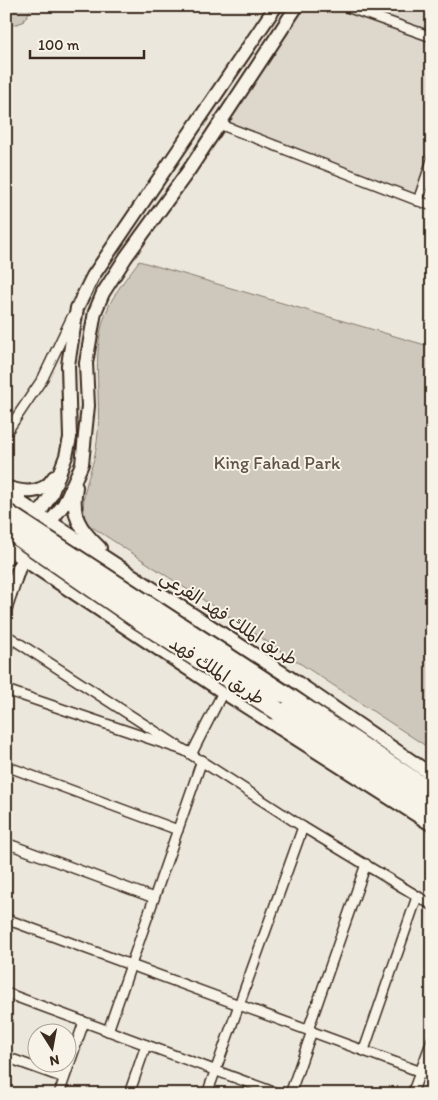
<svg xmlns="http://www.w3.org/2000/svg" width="438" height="1100" font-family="Itim,'Playpen Sans Arabic',sans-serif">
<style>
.built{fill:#ddd7cc}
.green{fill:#cec8bc;stroke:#84796d}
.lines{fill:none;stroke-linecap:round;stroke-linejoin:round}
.street-casing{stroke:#3b2a1e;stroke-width:12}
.secondary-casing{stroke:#3b2a1e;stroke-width:16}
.highway-casing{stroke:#3b2a1e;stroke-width:21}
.street{stroke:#f7f3e8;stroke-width:9}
.secondary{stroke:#f7f3e8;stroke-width:12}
.highway{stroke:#f7f3e8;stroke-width:18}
.highway-bridge-casing{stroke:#3b2a1e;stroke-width:21;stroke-linecap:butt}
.highway-bridge{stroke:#f7f3e8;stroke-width:18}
.labels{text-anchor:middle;stroke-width:4;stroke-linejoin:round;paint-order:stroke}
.park-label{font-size:18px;fill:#605246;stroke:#f7f3e8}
.street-label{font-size:18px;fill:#3b2a1e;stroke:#f7f3e8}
</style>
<rect width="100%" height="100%" fill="#ece7dc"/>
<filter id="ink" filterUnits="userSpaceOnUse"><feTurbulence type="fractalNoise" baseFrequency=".02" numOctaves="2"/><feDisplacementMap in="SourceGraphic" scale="10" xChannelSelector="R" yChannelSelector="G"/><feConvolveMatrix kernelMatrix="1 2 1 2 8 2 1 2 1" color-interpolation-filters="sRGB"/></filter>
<g filter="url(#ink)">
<!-- built -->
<g class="built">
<polygon points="297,6 344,6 432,38 432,160 418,201 219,124"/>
<polygon points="365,6 432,6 432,30"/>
</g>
<!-- green -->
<g class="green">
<polygon points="6,6 33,6 23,22 6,27"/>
<path d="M139 261 432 347V750L86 523C78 495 91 477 96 449 104 404 89 357 106 313 113 294 127 277 139 261Z"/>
</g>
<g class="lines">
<defs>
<g id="street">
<polyline points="344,6 432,37"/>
<polyline points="219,124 432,206"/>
<polyline points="418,201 432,160"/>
<polyline points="6,433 43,378 72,317"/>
<polyline points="6,652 11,638 303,827 432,905"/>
<polyline points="6,690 192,753 223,692"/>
<polyline points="6,766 178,830"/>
<polyline points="6,843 154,898"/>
<polyline points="6,919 432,1076"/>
<polyline points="6,993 279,1094"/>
<polyline points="308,1030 366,864"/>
<polyline points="108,1031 202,760"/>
<polyline points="364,1050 417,897"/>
<polyline points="6,1057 64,1078"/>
<polyline points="59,1094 84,1022"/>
<polyline points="129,1094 146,1045"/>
<polyline points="207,1094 303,827"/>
<polyline points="290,1094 312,1031"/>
<polyline points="412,1094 432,1040"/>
</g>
<g id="secondary">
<path d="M6 487C23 493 44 495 54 477"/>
<path d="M76 487C71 516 79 528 100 548"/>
<polyline points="6,493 295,681 432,775"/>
<polyline points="17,555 223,692 432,825"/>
<polyline points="6,559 9,550 39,514 51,495 66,456 70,438 68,365 77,308 93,276 276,6"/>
<polyline points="6,606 22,559 64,504 82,464 88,406 86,363 95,312 103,293 126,257 189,170 297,6"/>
</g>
<g id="highway">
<polyline points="282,693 432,793"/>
<polyline points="278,711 432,809"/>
</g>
</defs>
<!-- street casing -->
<use href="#street" class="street-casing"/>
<!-- secondary casing -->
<use href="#secondary" class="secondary-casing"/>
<!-- highway casing -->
<use href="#highway" class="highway-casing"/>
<!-- street -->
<use href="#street" class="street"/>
<!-- secondary -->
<use href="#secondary" class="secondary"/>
<!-- highway -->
<use href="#highway" class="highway"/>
<defs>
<g id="highway-bridge">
<polyline points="6,513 282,693"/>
<polyline points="6,528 142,622 278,711"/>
</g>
</defs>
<!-- highway-bridge casing -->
<use href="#highway-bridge" class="highway-bridge-casing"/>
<!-- highway-bridge -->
<use href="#highway-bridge" class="highway-bridge"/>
</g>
</g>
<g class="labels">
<!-- park labels -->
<g class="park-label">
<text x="277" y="469">King Fahad Park</text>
</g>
<!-- street labels -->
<g class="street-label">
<text transform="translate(229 618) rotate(33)" y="6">طريق الملك فهد الفرعي</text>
<text transform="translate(217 671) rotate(33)" y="6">طريق الملك فهد</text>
</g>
</g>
<!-- margin -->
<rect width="438" height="1100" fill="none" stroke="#f7f3e8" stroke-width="25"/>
<rect x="12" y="12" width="413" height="1075" fill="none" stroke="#3b2a1e" stroke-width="2" filter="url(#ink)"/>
<!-- north arrow -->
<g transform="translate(52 1048) rotate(169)"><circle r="24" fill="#f7f3e8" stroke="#aca397"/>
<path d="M0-4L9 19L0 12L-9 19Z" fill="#3b2a1e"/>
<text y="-8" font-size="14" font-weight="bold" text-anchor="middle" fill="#3b2a1e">N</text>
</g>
<!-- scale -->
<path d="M30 50v8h114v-8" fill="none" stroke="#3b2a1e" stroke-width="2.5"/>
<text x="38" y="50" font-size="15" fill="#3b2a1e" stroke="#f7f3e8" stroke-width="4" paint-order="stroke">100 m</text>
</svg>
